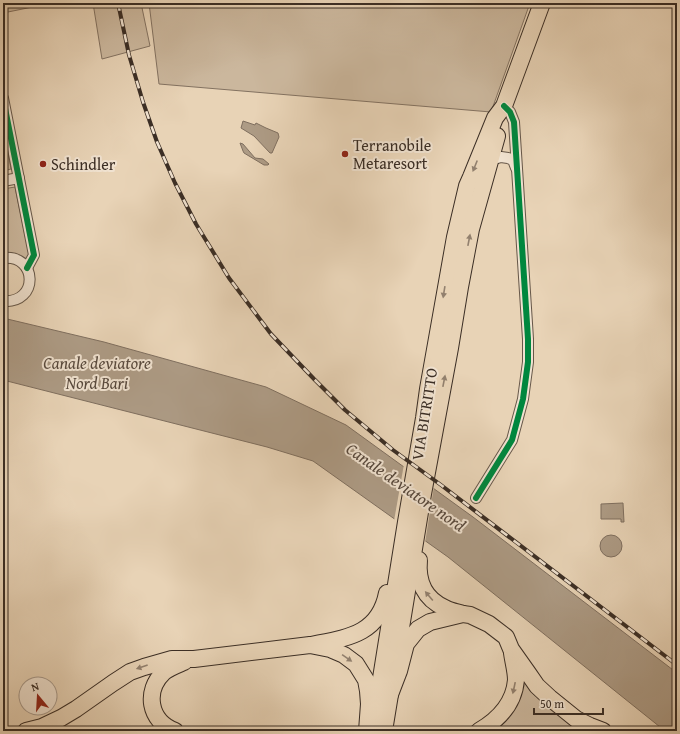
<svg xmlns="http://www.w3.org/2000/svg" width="680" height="734" font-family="'Gentium Book Plus',serif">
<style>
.green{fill:#cbb79d;stroke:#837261}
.water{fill:#ad9b85;stroke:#7f6f5f}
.pier{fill:#e8d3b6}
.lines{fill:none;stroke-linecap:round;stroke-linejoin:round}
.minor-casing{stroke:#665749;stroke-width:12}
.primary-casing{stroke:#3b2e25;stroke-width:18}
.trunk-casing{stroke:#3b2e25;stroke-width:18}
.minor{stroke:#f0e2d0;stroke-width:10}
.primary{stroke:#e8d3b6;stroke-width:16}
.trunk{stroke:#e8d3b6;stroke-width:16}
.rail-casing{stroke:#3b2e25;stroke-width:4}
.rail{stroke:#f0e2d0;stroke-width:2.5;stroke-dasharray:8;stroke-linecap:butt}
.cycleway-casing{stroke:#f0e2d0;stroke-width:8}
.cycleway{stroke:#00873e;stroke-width:6}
.oneway{fill:#92806e}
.poi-dot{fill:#8f2418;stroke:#f0e2d0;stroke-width:1.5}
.labels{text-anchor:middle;stroke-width:4;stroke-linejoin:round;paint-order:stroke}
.poi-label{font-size:16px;fill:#3b2e25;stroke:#f0e2d0;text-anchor:start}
.street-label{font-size:16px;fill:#3b2e25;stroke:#f0e2d0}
.water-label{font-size:17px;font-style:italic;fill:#58493d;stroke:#f0e2d0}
</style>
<rect width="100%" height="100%" fill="#e8d3b6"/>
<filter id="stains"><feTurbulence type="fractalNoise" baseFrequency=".005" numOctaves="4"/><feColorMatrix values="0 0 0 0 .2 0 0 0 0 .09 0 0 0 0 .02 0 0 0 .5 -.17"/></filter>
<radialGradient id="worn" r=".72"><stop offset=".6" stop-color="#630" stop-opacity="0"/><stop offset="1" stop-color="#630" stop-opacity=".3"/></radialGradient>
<!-- green -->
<g class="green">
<polygon points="3,3 52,3 3,13"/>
<polygon points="93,3 141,3 150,46 102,59"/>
<polygon points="149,3 530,3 491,112 159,84"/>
<polygon points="4,132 11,169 3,171 3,133"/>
<path d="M15 187 29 255 27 259C18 255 14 252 3 253V219L4 209 3 189Z"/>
<polygon points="522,679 579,728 578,731 489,731"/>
</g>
<!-- water -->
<g class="water">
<polygon points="243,121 255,125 256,123 266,128 278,133 279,137 272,153 270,153 254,136 241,128"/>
<polygon points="240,143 243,144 255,158 263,159 269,164 268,165 264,165 244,153 243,151"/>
<polygon points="3,318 104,342 266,387 346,425 473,517 677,673 677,731 665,731 448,557 313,461 267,447 3,380"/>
<polygon points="623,503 624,522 621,522 621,519 601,519 601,504"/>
<circle cx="611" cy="546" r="11"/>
</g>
<!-- pier -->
<polygon class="pier" points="404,464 434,486 425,543 394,521"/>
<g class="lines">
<defs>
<g id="minor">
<polyline points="3,98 34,255 27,268"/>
<polyline points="489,165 494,159 501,157 508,158 513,160 516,168"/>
<polyline points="3,181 19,178"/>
<path d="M3 258C38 254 39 304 3 301"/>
<polyline points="476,498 512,440 523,399 528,362 528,339 514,122 510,112 504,106"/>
</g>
<g id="primary">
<path d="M419 560C417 581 424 599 445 608 450 611 457 612 463 614"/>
<path d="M311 645C346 638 379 635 387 593"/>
<polyline points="374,722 406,522 424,418 428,389 455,237 467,186 471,177 495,118 504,106 542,3"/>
<polyline points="384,731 423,494 450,348 460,287 471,229 497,136"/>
</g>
<g id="trunk">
<polyline points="389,697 399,671 406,644 418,629 430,622 463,614 470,615 489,624 506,637 511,649 528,673 537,686 550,698 576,719 590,726 603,731"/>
<polyline points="26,731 42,727 61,718 76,709 113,683 130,672 144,667 172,659 194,659 310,645 330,649 344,655 356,664 366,680 368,691 369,704 367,731"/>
<path d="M175 731C149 721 144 691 164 672 169 668 177 665 184 662"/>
<path d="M479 731C498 720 514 704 516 680 516 671 513 661 512 653"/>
</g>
</defs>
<!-- minor casing -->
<use href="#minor" class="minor-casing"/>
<!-- primary casing -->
<use href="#primary" class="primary-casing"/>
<!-- trunk casing -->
<use href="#trunk" class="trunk-casing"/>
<!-- minor -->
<use href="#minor" class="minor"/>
<!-- primary -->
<use href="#primary" class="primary"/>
<!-- trunk -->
<use href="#trunk" class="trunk"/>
<defs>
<polyline id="rail" points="118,3 129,55 143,102 157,142 175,183 196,224 229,278 271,334 314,379 345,410 393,450 441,485 677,665"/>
</defs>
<!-- rail casing -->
<use href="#rail" class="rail-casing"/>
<!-- rail -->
<use href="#rail" class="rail"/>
<defs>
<g id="cycleway">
<polyline points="3,98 34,255 27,268"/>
<polyline points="476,498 512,440 523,399 528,362 528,339 514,122 510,112 504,106"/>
</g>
</defs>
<!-- cycleway casing -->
<use href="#cycleway" class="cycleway-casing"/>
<!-- cycleway -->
<use href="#cycleway" class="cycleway"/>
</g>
<!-- one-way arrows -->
<defs><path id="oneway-solid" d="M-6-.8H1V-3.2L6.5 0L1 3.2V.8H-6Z"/></defs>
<g class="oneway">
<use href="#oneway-solid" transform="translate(475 166) rotate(112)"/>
<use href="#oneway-solid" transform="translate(469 240) rotate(-79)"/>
<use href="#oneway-solid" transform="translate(444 292) rotate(99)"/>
<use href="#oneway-solid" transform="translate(444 381) rotate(-79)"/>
<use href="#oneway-solid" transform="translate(429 596) rotate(-130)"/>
<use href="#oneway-solid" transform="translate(347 658) rotate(35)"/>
<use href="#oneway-solid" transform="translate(142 667) rotate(161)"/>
<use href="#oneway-solid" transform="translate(514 688) rotate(102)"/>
</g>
<!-- markers -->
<g class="poi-dot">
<circle cx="345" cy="154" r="4"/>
<circle cx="43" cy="164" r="4"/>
</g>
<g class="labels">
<!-- poi labels -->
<g class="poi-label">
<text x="353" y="151">Terranobile<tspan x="353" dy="18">Metaresort</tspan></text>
<text x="51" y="170">Schindler</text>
</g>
<!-- street labels -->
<g class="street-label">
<text transform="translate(424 414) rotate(-81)" y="6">VIA BITRITTO</text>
</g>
<!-- water labels -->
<g class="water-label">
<text x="97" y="369">Canale deviatore<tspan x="97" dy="20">Nord Bari</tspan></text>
<text transform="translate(406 487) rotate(35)" y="6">Canale deviatore nord</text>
</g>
</g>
<!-- margin -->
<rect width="680" height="734" fill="none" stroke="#e8d3b6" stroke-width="16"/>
<rect x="4" y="4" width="672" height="726" fill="none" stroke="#3b2e25" stroke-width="2"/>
<rect x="8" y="8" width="664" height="718" fill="none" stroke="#3b2e25"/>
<!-- north arrow -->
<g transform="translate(38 696) rotate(342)"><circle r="19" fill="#f0e2d0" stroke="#a89a8c"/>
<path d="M0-3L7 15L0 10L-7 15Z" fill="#8f2418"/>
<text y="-6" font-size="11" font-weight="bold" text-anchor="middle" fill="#3b2e25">N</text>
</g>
<!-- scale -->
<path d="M534 708v6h69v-6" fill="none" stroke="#3b2e25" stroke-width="2"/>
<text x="540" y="708" font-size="12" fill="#3b2e25" stroke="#f0e2d0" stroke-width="3" paint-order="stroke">50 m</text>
<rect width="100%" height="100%" filter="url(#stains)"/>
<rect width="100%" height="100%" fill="url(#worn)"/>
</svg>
